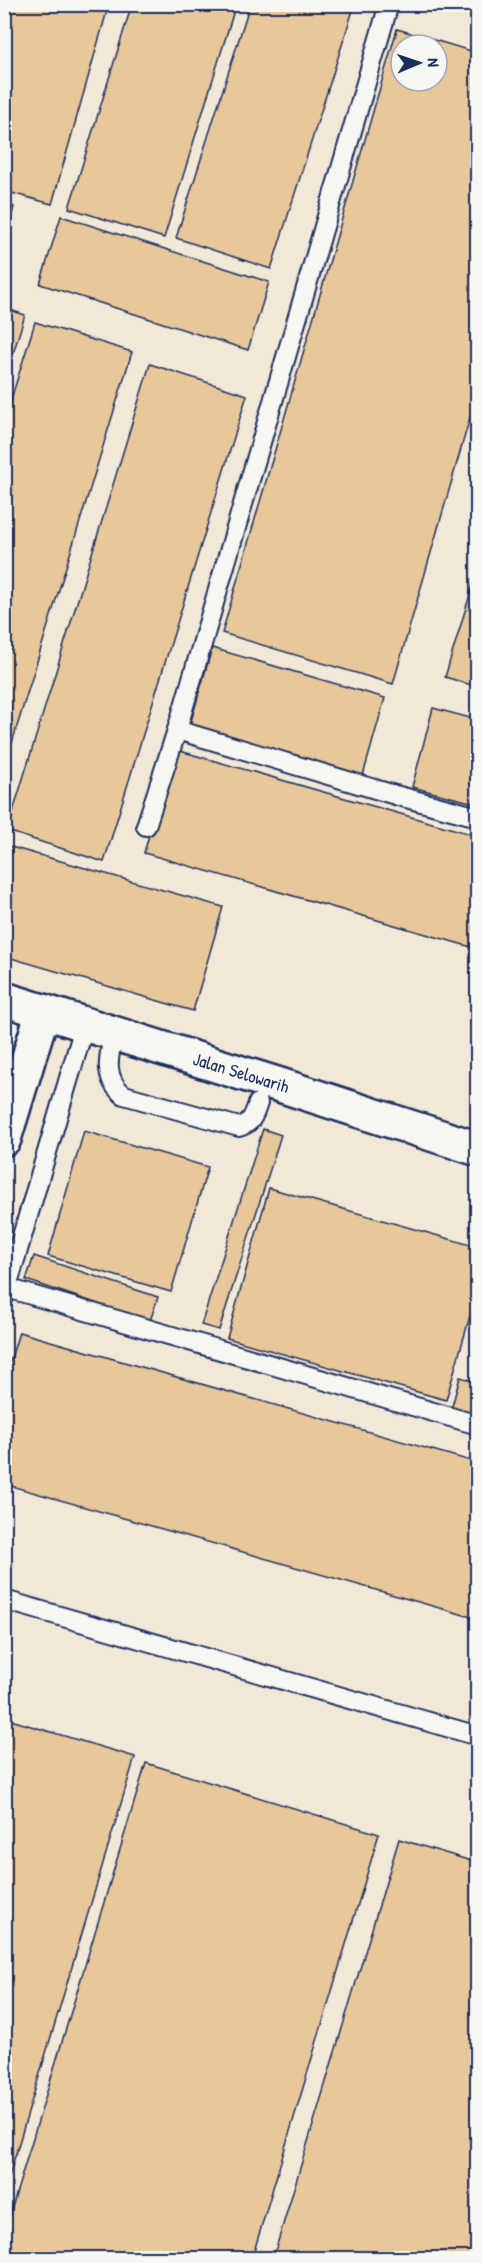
<svg xmlns="http://www.w3.org/2000/svg" width="482" height="2263" font-family="'Patrick Hand',sans-serif">
<style>
.built{fill:#f2e8d8;fill-rule:evenodd}
.building{fill:#e8c79a;stroke:#1b2f5e;stroke-width:1.5;fill-rule:evenodd}
.lines{fill:none;stroke-linecap:round;stroke-linejoin:round}
.service-casing{stroke:#1b2f5e;stroke-width:22}
.minor-casing{stroke:#1b2f5e;stroke-width:38}
.secondary-casing{stroke:#1b2f5e;stroke-width:38}
.service{stroke:#f6f6f2;stroke-width:18}
.minor{stroke:#f6f6f2;stroke-width:33}
.secondary{stroke:#f6f6f2;stroke-width:33}
.labels{text-anchor:middle;stroke-width:4.5;stroke-linejoin:round;paint-order:stroke}
.street-label{font-size:18px;fill:#1b2f5e;stroke:#f6f6f2}
</style>
<rect width="100%" height="100%" fill="#f6f6f2"/>
<filter id="ink" filterUnits="userSpaceOnUse"><feTurbulence type="fractalNoise" baseFrequency=".0167" numOctaves="2"/><feDisplacementMap in="SourceGraphic" scale="12" xChannelSelector="R" yChannelSelector="G"/><feConvolveMatrix kernelMatrix="1 2 1 2 8 2 1 2 1" color-interpolation-filters="sRGB"/></filter>
<g filter="url(#ink)">
<!-- built -->
<path class="built" d="M5 5H477V2258H5L4 1193 61 1006 5 991ZM401 45H437V81H401Z"/>
<!-- building -->
<g class="building">
<polygon points="5,4 109,4 52,204 4,191"/>
<polygon points="132,4 236,4 164,238 69,208"/>
<polygon points="250,4 355,4 271,269 176,238"/>
<path d="M397 29 478 53V390L393 684 222 633ZM401 45H437V81H401Z"/>
<polygon points="4,204 14,207 4,241"/>
<polygon points="61,216 269,282 248,350 40,284"/>
<polygon points="4,308 25,315 4,383"/>
<polygon points="35,322 132,352 4,769 4,422"/>
<polygon points="150,364 247,395 104,862 7,831"/>
<polygon points="478,568 478,687 445,677"/>
<polygon points="212,648 385,698 362,779 189,728"/>
<polygon points="433,708 478,720 478,804 412,787"/>
<polygon points="173,749 478,836 478,949 144,853"/>
<polygon points="4,845 223,907 193,1011 4,956"/>
<polygon points="263,1129 281,1135 219,1330 201,1325"/>
<polygon points="84,1131 208,1167 171,1292 48,1256"/>
<polygon points="269,1188 478,1247 478,1288 446,1400 227,1338"/>
<polygon points="34,1256 158,1297 150,1321 26,1280"/>
<polygon points="19,1332 478,1463 478,1619 4,1484 4,1382"/>
<polygon points="460,1377 478,1382 478,1418 451,1410"/>
<polygon points="4,1718 135,1757 4,2193"/>
<polygon points="146,1763 379,1834 252,2258 4,2258 4,2234"/>
<polygon points="399,1839 478,1863 478,2258 273,2258"/>
</g>
<g class="lines">
<defs>
<g id="service">
<polyline points="177,730 395,795 478,817"/>
<polyline points="146,826 177,730 389,4"/>
<path d="M114 1034C108 1057 103 1079 124 1095L239 1127C252 1123 254 1115 258 1103"/>
<polyline points="7,1288 478,1425"/>
<polyline points="4,1297 85,1024"/>
<polyline points="4,1600 478,1736"/>
</g>
<polyline id="minor" points="4,1139 43,1011"/>
<polyline id="secondary" points="4,999 283,1086 478,1149"/>
</defs>
<!-- service casing -->
<use href="#service" class="service-casing"/>
<!-- minor casing -->
<use href="#minor" class="minor-casing"/>
<!-- secondary casing -->
<use href="#secondary" class="secondary-casing"/>
<!-- service -->
<use href="#service" class="service"/>
<!-- minor -->
<use href="#minor" class="minor"/>
<!-- secondary -->
<use href="#secondary" class="secondary"/>
</g>
</g>
<g class="labels">
<!-- street labels -->
<g class="street-label">
<text transform="translate(241 1073) rotate(17)" y="6">Jalan Selowarih</text>
</g>
</g>
<!-- margin -->
<rect width="482" height="2263" fill="none" stroke="#f6f6f2" stroke-width="24"/>
<rect x="12" y="12" width="458" height="2239" fill="none" stroke="#1b2f5e" stroke-width="2" filter="url(#ink)"/>
<!-- north arrow -->
<g transform="translate(419 63) rotate(88)"><circle r="28" fill="#f6f6f2" stroke="#9ea6b7" stroke-width="1.5"/>
<path d="M0-4.5L10 22L0 15L-10 22Z" fill="#1b2f5e"/>
<text y="-9" font-size="16" font-weight="bold" text-anchor="middle" fill="#1b2f5e">N</text>
</g>
</svg>
